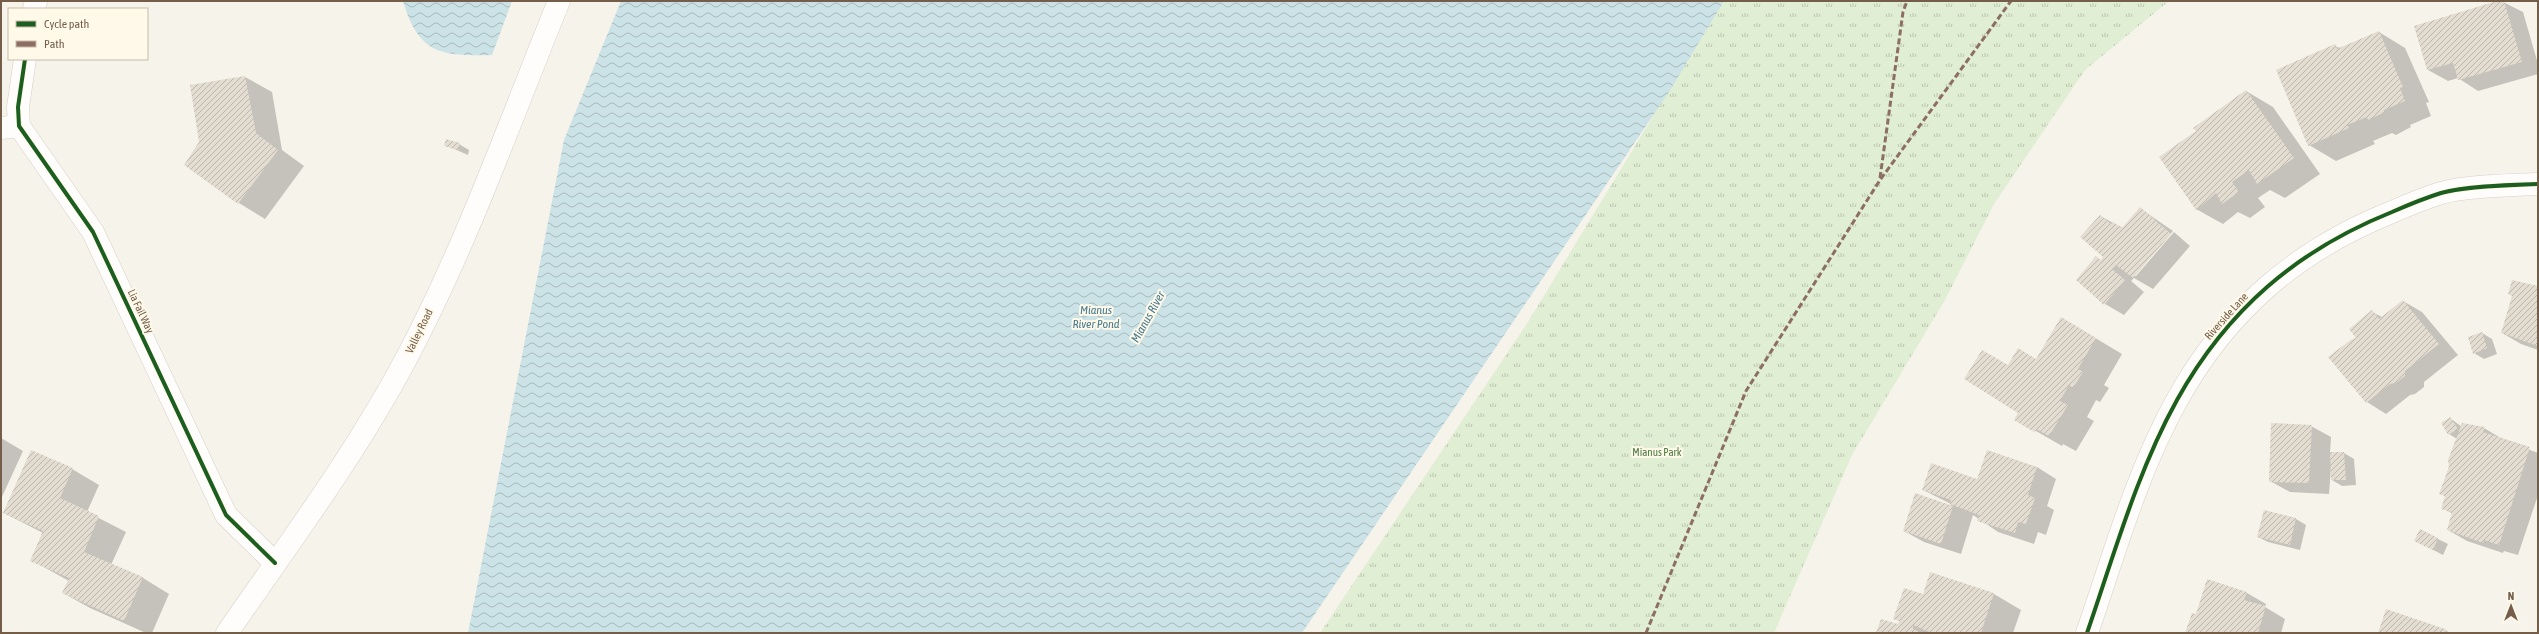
<svg xmlns="http://www.w3.org/2000/svg" width="2539" height="634" font-family="'Asap Condensed',sans-serif">
<style>
.grass{fill:url(#grass-tufts)}
.water{fill:url(#water-waves)}
.shadow{fill:#0003}
.building{fill:url(#building-hatch)}
.lines{fill:none;stroke-linecap:round;stroke-linejoin:round}
.street-casing{stroke:#d5d0c8;stroke-width:23}
.secondary-casing{stroke:#d6d0c8;stroke-width:23}
.street{stroke:#fefdfc;stroke-width:22}
.secondary{stroke:#fefdfc;stroke-width:22}
.quiet{stroke:#8d6e63;stroke-width:3;stroke-dasharray:6 3;stroke-linecap:butt}
.cycleway-casing{stroke:#fff9ea;stroke-width:6}
.cycleway{stroke:#1b5e20;stroke-width:4}
.labels{text-anchor:middle;stroke-width:4;stroke-linejoin:round;paint-order:stroke}
.street-label{font-size:11px;fill:#745e4a;stroke:#fff9ea}
.park-label{font-size:11px;fill:#4c7a42;stroke:#fff9ea}
.water-label{font-size:12px;font-style:italic;fill:#467a8e;stroke:#fff9ea}
</style>
<defs>
<pattern id="grass-tufts" width="24" height="20" patternUnits="userSpaceOnUse"><rect width="24" height="20" fill="#e0eed4"/><path d="M3 7l-1-3M5 7V3M7 7l1-3M15 17l-1-3M17 17v-4M19 17l1-3" fill="none" stroke="#bac4ae"/></pattern>
<pattern id="water-waves" width="16" height="10" patternUnits="userSpaceOnUse"><rect width="16" height="10" fill="#cbe2e6"/><path d="M0 5q4-4 8 0t8 0" fill="none" stroke="#a9babc"/></pattern>
<pattern id="building-hatch" width="6" height="6" patternUnits="userSpaceOnUse"><rect width="6" height="6" fill="#e3dcd1"/><path d="M-1 1l2-2M0 6l6-6M5 7l2-2" fill="none" stroke="#bdb6ac"/></pattern>
</defs>
<rect width="100%" height="100%" fill="#f6f3ea"/>
<!-- grass -->
<polygon class="grass" points="1723,1 2169,1 2085,70 1994,204 1945,300 1852,455 1774,633 1320,633 1528,322"/>
<!-- water -->
<g class="water">
<path d="M403 1H512L492 55C441 56 419 55 403 1Z"/>
<polygon points="621,1 1724,1 1669,92 1302,633 468,633 564,140"/>
</g>
<!-- shadow -->
<g class="shadow">
<polygon points="2501,1 2523,12 2538,64 2538,74 2478,91 2458,78 2448,81 2428,70"/>
<polygon points="2379,32 2405,48 2429,102 2426,103 2431,116 2410,125 2411,127 2396,135 2392,133 2373,141 2375,144 2336,161 2309,145 2335,46 2340,48"/>
<polygon points="245,77 272,92 282,150 304,166 265,219 239,203 186,165 200,142 191,86"/>
<polygon points="2246,91 2273,107 2320,174 2285,198 2270,190 2258,198 2265,207 2250,218 2238,212 2223,224 2196,209 2197,131"/>
<polygon points="459,144 469,150 468,155 445,145"/>
<polygon points="2141,209 2173,231 2133,276 2136,276 2174,232 2190,246 2153,289 2134,278 2131,281 2144,292 2124,315 2105,304 2077,280 2105,257 2100,216 2123,228"/>
<polygon points="2513,281 2538,287 2538,350 2521,344 2502,333 2513,296"/>
<polygon points="2403,301 2422,312 2458,355 2424,382 2424,387 2415,394 2410,395 2386,414 2367,402 2358,339 2372,312 2382,317"/>
<polygon points="2062,318 2122,354 2104,385 2109,388 2100,402 2096,400 2087,417 2094,421 2076,451 2063,444 2062,446 2015,419 2019,413 2009,367 2037,360"/>
<polygon points="2482,333 2492,339 2497,354 2484,359 2474,353"/>
<polygon points="2450,418 2462,427 2484,428 2504,440 2538,453 2538,495 2518,555 2504,551 2503,553 2467,541 2448,530 2453,514 2442,508 2446,497 2441,494 2457,439 2449,434"/>
<polygon points="2311,426 2331,437 2330,453 2344,453 2354,459 2356,485 2342,486 2332,480 2331,467 2329,494 2290,492 2270,481"/>
<polygon points="1,438 23,451 1,499"/>
<polygon points="31,451 72,469 99,485 87,512 126,532 111,565 143,578 169,594 152,633 146,633 90,608 63,593 69,581 31,560 43,533 4,513"/>
<polygon points="2037,467 2056,479 2047,506 2054,510 2046,535 2038,532 2034,544 1998,532 1973,515 1961,554 1924,542 1904,531 1950,506 1951,504 1923,490"/>
<polygon points="2264,511 2296,519 2306,525 2300,550 2268,542 2258,537"/>
<polygon points="2438,539 2448,544 2443,555 2416,541"/>
<polygon points="1931,573 1994,594 2021,610 2013,633 1877,633 1899,625 1924,596"/>
<polygon points="2208,580 2247,593 2266,604 2265,607 2285,619 2281,633 2186,633 2196,616"/>
</g>
<!-- building -->
<g class="building">
<polygon points="2497,1 2504,1 2522,62 2458,80 2453,63 2427,70 2414,26"/>
<polygon points="2379,31 2403,87 2400,88 2405,101 2384,110 2385,112 2368,120 2367,117 2347,125 2349,128 2308,146 2276,70 2335,44 2337,49"/>
<polygon points="245,76 256,133 278,150 238,204 184,165 199,142 190,85"/>
<polygon points="2246,90 2294,158 2257,184 2249,170 2232,182 2239,192 2222,204 2216,193 2196,210 2159,157 2196,131 2193,128"/>
<polygon points="446,139 460,143 458,150 444,146"/>
<polygon points="2140,207 2171,234 2133,278 2116,265 2112,269 2125,280 2104,305 2076,280 2096,256 2101,260 2103,257 2080,237 2100,215 2111,224 2113,222 2122,228"/>
<polygon points="2512,280 2538,286 2538,346 2501,333 2512,296 2508,294"/>
<polygon points="2403,300 2439,344 2405,371 2405,376 2396,383 2390,384 2366,403 2328,357 2352,339 2356,338 2349,329 2372,310 2379,319"/>
<polygon points="2061,317 2096,338 2078,369 2083,372 2073,388 2069,385 2060,401 2068,405 2049,436 2036,429 2034,432 2014,420 2018,413 1964,379 1982,350 2008,365 2018,348 2036,359"/>
<polygon points="2482,332 2487,348 2473,354 2468,337"/>
<polygon points="2450,417 2458,429 2448,435 2441,423"/>
<polygon points="2271,423 2312,425 2309,483 2269,482"/>
<polygon points="2462,423 2485,427 2483,432 2530,447 2499,545 2484,540 2483,543 2447,530 2452,512 2441,509 2445,496 2439,494 2449,467 2448,460"/>
<polygon points="31,450 73,468 60,498 99,516 84,552 143,577 124,621 62,593 69,578 30,561 43,531 3,513"/>
<polygon points="1987,450 2037,467 2028,495 2035,498 2026,524 2018,522 2015,533 1977,521 1979,515 1950,504 1951,500 1922,490 1931,463 1977,479"/>
<polygon points="2330,452 2344,452 2346,480 2331,480"/>
<polygon points="1915,493 1953,506 1941,544 1903,531"/>
<polygon points="2264,510 2296,518 2290,545 2257,537"/>
<polygon points="2420,529 2438,538 2433,550 2414,541"/>
<polygon points="1930,572 1994,593 1981,633 1932,633 1913,625 1913,629 1918,631 1917,633 1876,633 1881,619 1898,624 1899,621 1893,619 1904,588 1923,594"/>
<polygon points="2207,579 2247,592 2244,600 2266,606 2258,633 2185,633 2192,613 2196,614"/>
<polygon points="2386,609 2445,629 2450,633 2378,633"/>
</g>
<g class="lines">
<defs>
<g id="street">
<polyline points="34,9 36,1"/>
<polyline points="25,59 18,107 19,126 93,232 226,515 275,563"/>
<polyline points="1,128 19,126"/>
<path d="M2087 633C2114 555 2137 472 2177 400 2227 310 2297 250 2392 212 2408 205 2425 198 2441 193 2466 186 2511 185 2538 184"/>
</g>
<path id="secondary" d="M227 633C289 543 355 455 406 359 467 244 510 121 559 1"/>
</defs>
<!-- street casing -->
<use href="#street" class="street-casing"/>
<!-- secondary casing -->
<use href="#secondary" class="secondary-casing"/>
<!-- street -->
<use href="#street" class="street"/>
<!-- secondary -->
<use href="#secondary" class="secondary"/>
<!-- quiet -->
<g class="quiet">
<polyline points="1880,178 1903,12 1907,1"/>
<polyline points="1646,633 1746,391 1880,180 2011,1"/>
</g>
<defs>
<g id="cycleway">
<polyline points="25,59 18,107 19,126 93,232 226,515 275,563"/>
<path d="M2087 633C2114 555 2137 472 2177 400 2227 310 2297 250 2392 212 2408 205 2425 198 2441 193 2466 186 2511 185 2538 184"/>
</g>
</defs>
<!-- cycleway casing -->
<use href="#cycleway" class="cycleway-casing"/>
<!-- cycleway -->
<use href="#cycleway" class="cycleway"/>
</g>
<g class="labels">
<!-- street labels -->
<g class="street-label">
<text transform="translate(141 311) rotate(65)" y="4">Lia Fail Way</text>
<text transform="translate(2226 316) rotate(-48)" y="4">Riverside Lane</text>
<text transform="translate(419 331) rotate(-64)" y="4">Valley Road</text>
</g>
<!-- park labels -->
<g class="park-label">
<text x="1657" y="456">Mianus Park</text>
</g>
<!-- water labels -->
<g class="water-label">
<text x="1096" y="314">Mianus<tspan x="1096" dy="14">River Pond</tspan></text>
<text transform="translate(1148 317) rotate(-61)" y="4">Mianus River</text>
</g>
</g>
<!-- border -->
<rect width="2539" height="634" fill="none" stroke="#745e4a" stroke-width="4"/>
<!-- legend -->
<rect x="8" y="8" width="140" height="52" fill="#fff9ea" stroke="#c7bbaa"/>
<rect x="16" y="21" width="20" height="6" fill="#1b5e20" stroke="#c7bbaa"/>
<text x="44" y="28" font-size="12" fill="#745e4a">Cycle path</text>
<rect x="16" y="41" width="20" height="6" fill="#8d6e63" stroke="#c7bbaa"/>
<text x="44" y="48" font-size="12" fill="#745e4a">Path</text>
<!-- north arrow -->
<g transform="translate(2511 606)" stroke="#fff9ea" stroke-width="3" paint-order="stroke">
<path d="M0-3L7 15L0 10L-7 15Z" fill="#745e4a"/>
<text y="-6" font-size="11" font-weight="bold" text-anchor="middle" fill="#745e4a">N</text>
</g>
</svg>
